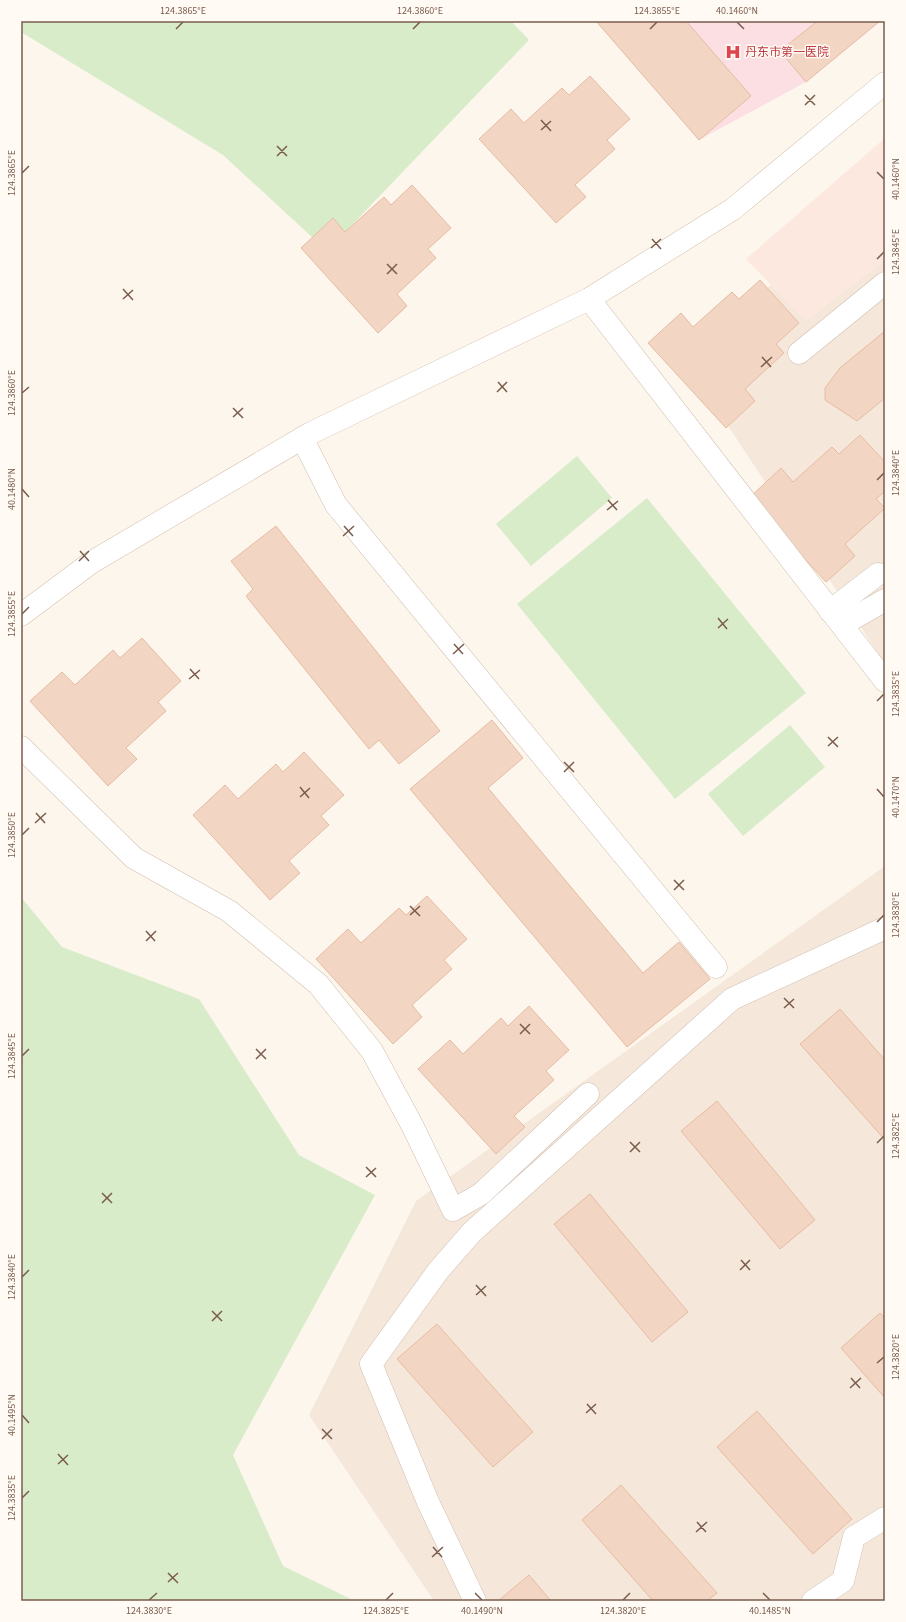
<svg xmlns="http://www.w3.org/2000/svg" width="906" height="1622" font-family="'Source Sans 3','Noto Sans SC',sans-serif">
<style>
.residential{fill:#f5e8da}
.commercial{fill:#fde8e0}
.medical{fill:#fbdfe3}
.green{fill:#d8ecc9}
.building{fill:#f3d5c3;stroke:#e6bba3}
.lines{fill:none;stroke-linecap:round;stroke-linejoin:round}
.street-casing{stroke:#d1beb0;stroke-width:23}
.secondary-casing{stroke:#d6c0b0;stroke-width:23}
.street{stroke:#fff;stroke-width:22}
.secondary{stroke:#fff;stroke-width:22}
.ticks{fill:none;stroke:#7a5c4d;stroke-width:1.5}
.labels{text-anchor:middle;stroke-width:3;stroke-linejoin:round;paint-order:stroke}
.health-label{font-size:12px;fill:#be3a42;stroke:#fffaf3;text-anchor:start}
.neatline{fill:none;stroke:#7a5c4d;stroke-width:1.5}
.ticks-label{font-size:10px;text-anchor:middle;fill:#7a5c4d}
</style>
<rect width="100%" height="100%" fill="#fdf6ec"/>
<!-- residential -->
<g class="residential">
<polygon points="885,211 885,664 676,347"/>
<polygon points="885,866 885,1601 434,1601 309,1415 416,1201"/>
</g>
<!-- commercial -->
<polygon class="commercial" points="885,138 885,260 806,321 746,259"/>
<!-- medical -->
<polygon class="medical" points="596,21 880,21 806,82 699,140"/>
<!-- green -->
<g class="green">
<polygon points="21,21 511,21 529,40 327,251 223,155 21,32"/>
<polygon points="577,456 612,498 531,566 496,524"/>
<polygon points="647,498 806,693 675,799 517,604"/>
<polygon points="790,725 825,767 743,836 708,794"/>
<polygon points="21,897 62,947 199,999 299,1155 375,1195 233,1455 283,1566 355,1601 21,1601"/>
</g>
<!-- building -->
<g class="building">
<polygon points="596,21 686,21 751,96 699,140"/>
<polygon points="813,21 880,21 806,82 780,51 815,23"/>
<polygon points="590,76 630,119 607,140 615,149 575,185 586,197 556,223 479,139 511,109 524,123 562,88 569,95"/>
<polygon points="412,185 451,228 428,249 436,258 397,294 407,306 378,333 301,248 333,218 345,232 384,197 391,205"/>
<polygon points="760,280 799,323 776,344 784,353 745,389 755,401 726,428 648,343 681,313 693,327 732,292 739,299"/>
<polygon points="885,331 885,398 857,421 825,400 825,388 840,368"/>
<polygon points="860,435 885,462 885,491 876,499 885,508 845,544 855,556 826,582 749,498 781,468 793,482 832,447 839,454"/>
<polygon points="276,526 440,731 399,764 379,740 369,749 246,596 253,589 231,561"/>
<polygon points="142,638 181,681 158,702 166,711 126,748 137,759 108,786 30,701 62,672 75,685 113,650 120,658"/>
<polygon points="492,720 523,758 488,788 643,973 679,942 710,979 627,1047 410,789"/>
<polygon points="304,752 344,795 321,816 329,825 289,861 300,873 270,900 193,815 225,785 238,799 276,764 283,772"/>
<polygon points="427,896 467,939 444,960 452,969 412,1005 422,1017 393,1044 316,959 348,929 361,943 399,908 406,915"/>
<polygon points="529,1006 569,1050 546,1071 554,1080 514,1116 525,1127 496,1154 418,1069 450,1040 463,1054 501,1018 508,1026"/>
<polygon points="840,1009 885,1060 885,1140 800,1044"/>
<polygon points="717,1101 815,1220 780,1249 681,1131"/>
<polygon points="590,1194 688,1312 652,1342 554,1224"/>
<polygon points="880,1313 885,1318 885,1398 841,1348"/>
<polygon points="437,1324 533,1432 493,1467 397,1359"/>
<polygon points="757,1411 852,1519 813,1554 717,1447"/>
<polygon points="621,1485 717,1593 707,1601 653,1601 582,1520"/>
<polygon points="529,1575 551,1601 498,1601"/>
</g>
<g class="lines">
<defs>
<g id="street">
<polyline points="589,299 885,681"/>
<polyline points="799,353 885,283"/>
<polyline points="302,438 336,505 716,967"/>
<polyline points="830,611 878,574"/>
<polyline points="842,625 885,600"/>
<polyline points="21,747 134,858 229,911 318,984 372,1051 413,1127 453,1210 481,1194 588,1094"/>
<polyline points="475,1601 428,1502 371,1364 438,1271 472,1232 732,999 885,928"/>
<polyline points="813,1601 843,1581 854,1537 885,1518"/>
</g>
<polyline id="secondary" points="21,615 92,562 311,433 589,299 733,209 885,83"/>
</defs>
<!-- street casing -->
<use href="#street" class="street-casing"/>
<!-- secondary casing -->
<use href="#secondary" class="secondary-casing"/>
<!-- street -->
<use href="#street" class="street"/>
<!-- secondary -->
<use href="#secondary" class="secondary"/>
</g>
<!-- ticks -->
<path class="ticks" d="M737 22 744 29M176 29 183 22M413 29 420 22M650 29 657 22M805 95 815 105M805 105 815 95M541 120 551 131M541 130 551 121M277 146 287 156M277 156 287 146M877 172 884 179M22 173 29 166M652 239 661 249M651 248 661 239M877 259 884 252M387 264 397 274M387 274 397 264M123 289 133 300M123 299 133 290M762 357 771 367M761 367 772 357M498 382 507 392M497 392 507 382M22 393 29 387M233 408 243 418M233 417 243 408M877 480 884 473M22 489 29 497M608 500 617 510M607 510 618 501M344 526 353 536M343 536 354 526M80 551 89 561M79 561 89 551M22 614 29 607M718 618 727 629M718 628 728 619M454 644 463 654M453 654 464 644M190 669 199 679M189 679 200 670M877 701 884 694M828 737 838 747M828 746 838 737M564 762 574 772M564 772 574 762M300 787 309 798M877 789 884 797M300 797 310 788M36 813 45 823M35 823 46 813M22 835 29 828M674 880 684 890M674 890 684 880M410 906 420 916M410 915 420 906M877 922 884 915M146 931 155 941M146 941 156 931M784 998 794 1008M784 1008 794 999M520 1024 530 1034M520 1034 530 1024M256 1049 266 1059M22 1056 29 1049M256 1059 266 1049M630 1142 640 1152M877 1143 884 1136M630 1152 640 1142M366 1167 376 1177M366 1177 376 1168M102 1193 112 1203M102 1203 112 1193M741 1260 750 1270M740 1270 750 1260M22 1277 29 1270M476 1285 486 1296M476 1295 486 1286M212 1311 222 1321M212 1321 222 1311M877 1363 884 1357M851 1378 860 1388M850 1388 861 1378M587 1404 596 1414M586 1413 596 1404M22 1415 29 1423M322 1429 332 1439M322 1439 332 1429M58 1454 68 1465M58 1464 68 1455M22 1498 29 1491M697 1522 706 1532M696 1532 707 1522M433 1547 442 1557M432 1557 443 1547M168 1573 178 1583M168 1582 178 1573M475 1593 482 1600M763 1593 770 1600M149 1600 157 1593M386 1600 393 1593M623 1600 630 1593"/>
<!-- icons -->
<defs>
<symbol id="hospital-bare" viewBox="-9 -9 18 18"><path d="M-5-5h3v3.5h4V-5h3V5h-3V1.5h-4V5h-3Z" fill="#e0444e" stroke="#fffaf3" stroke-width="2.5" paint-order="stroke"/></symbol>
</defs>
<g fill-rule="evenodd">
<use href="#hospital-bare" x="722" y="41" width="22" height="22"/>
</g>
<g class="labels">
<!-- health labels -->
<g class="health-label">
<text x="745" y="56">丹东市第一医院</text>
</g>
</g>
<!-- border -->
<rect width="906" height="1622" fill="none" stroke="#fffaf3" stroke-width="44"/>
<rect x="22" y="22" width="862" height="1578" class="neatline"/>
<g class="ticks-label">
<text x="183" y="14">124.3865°E</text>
<text x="420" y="14">124.3860°E</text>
<text x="657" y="14">124.3855°E</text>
<text x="737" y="14">40.1460°N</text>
<text transform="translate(11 173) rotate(-90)" y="4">124.3865°E</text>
<text transform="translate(895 179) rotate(-90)" y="4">40.1460°N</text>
<text transform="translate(895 252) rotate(-90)" y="4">124.3845°E</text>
<text transform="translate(11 393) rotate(-90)" y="4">124.3860°E</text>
<text transform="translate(895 473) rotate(-90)" y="4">124.3840°E</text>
<text transform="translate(11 489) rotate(-90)" y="4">40.1480°N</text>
<text transform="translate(11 614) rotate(-90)" y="4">124.3855°E</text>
<text transform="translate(895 694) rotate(-90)" y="4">124.3835°E</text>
<text transform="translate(895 797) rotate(-90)" y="4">40.1470°N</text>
<text transform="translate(11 835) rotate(-90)" y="4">124.3850°E</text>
<text transform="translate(895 915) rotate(-90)" y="4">124.3830°E</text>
<text transform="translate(11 1056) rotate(-90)" y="4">124.3845°E</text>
<text transform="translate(895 1136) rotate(-90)" y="4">124.3825°E</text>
<text transform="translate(11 1277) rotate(-90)" y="4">124.3840°E</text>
<text transform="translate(895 1357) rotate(-90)" y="4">124.3820°E</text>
<text transform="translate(11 1415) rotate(-90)" y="4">40.1495°N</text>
<text transform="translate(11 1498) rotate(-90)" y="4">124.3835°E</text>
<text x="149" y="1614">124.3830°E</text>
<text x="386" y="1614">124.3825°E</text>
<text x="482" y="1614">40.1490°N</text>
<text x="623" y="1614">124.3820°E</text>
<text x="770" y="1614">40.1485°N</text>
</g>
</svg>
